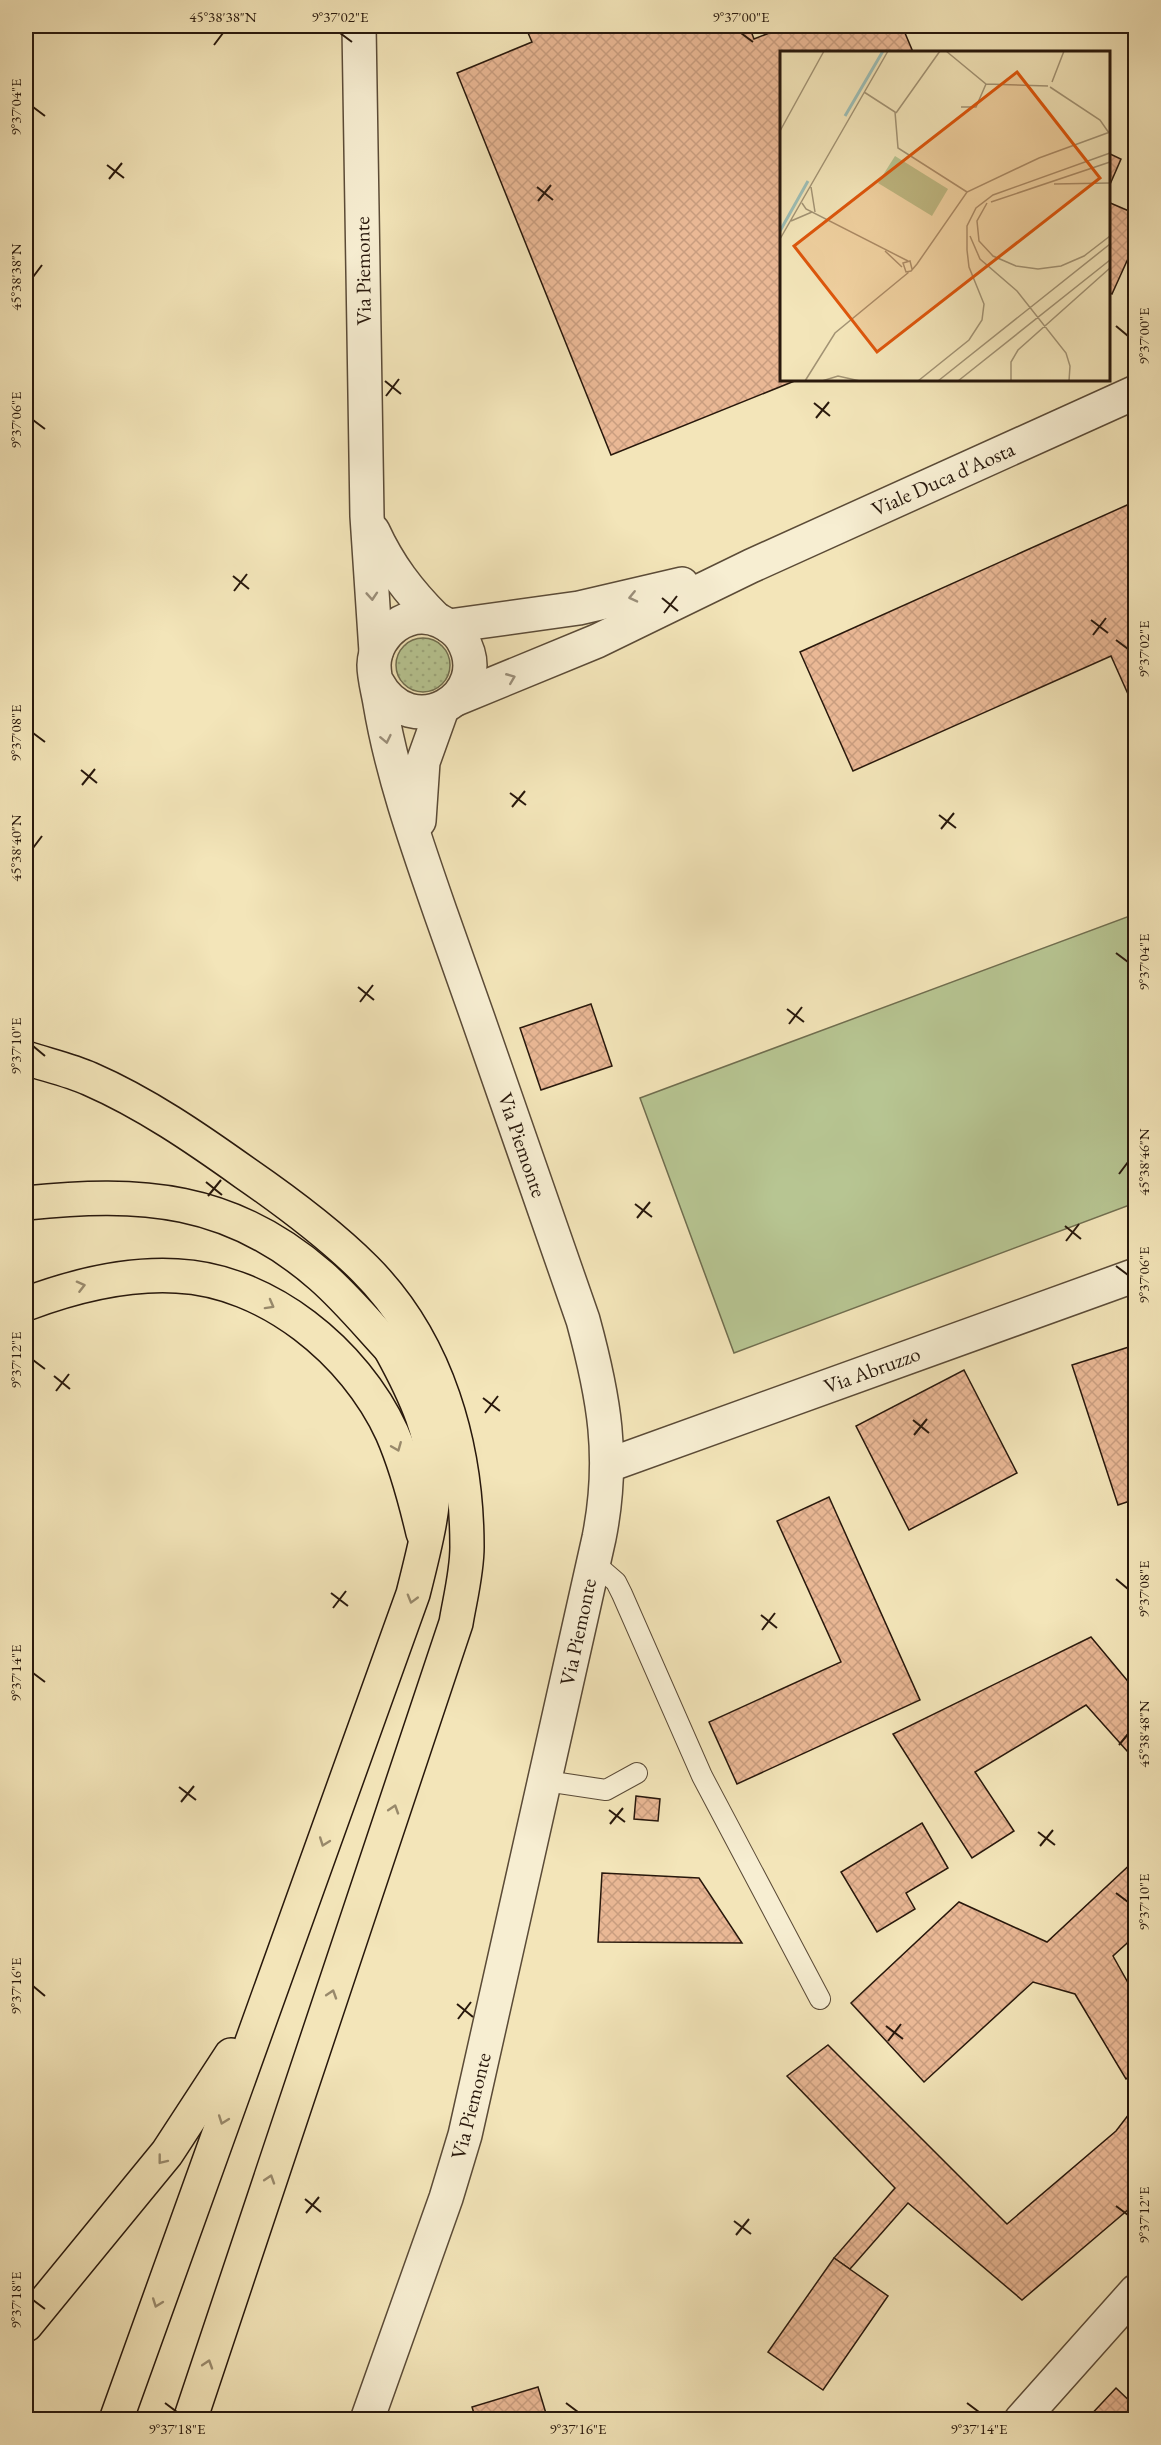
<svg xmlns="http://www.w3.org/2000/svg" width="1161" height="2445" font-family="'EB Garamond',serif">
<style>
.grass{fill:url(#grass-dots);stroke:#706e4f;stroke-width:1.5}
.garden{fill:#b7c592;stroke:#706e4f;stroke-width:1.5}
.building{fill:url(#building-cross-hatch);stroke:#28180c;stroke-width:1.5}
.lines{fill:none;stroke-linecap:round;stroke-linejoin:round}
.service-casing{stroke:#5b4b37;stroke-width:22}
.minor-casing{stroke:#5b4b37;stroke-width:36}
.motorway-casing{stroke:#28180c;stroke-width:36}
.service{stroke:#f7eed2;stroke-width:20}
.minor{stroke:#f7eed2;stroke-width:33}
.motorway{stroke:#f3e5b9;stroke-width:33}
.oneway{stroke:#9a8e79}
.oneway2{stroke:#98896b}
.ticks{fill:none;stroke:#28180c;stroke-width:2}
.labels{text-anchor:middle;stroke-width:4.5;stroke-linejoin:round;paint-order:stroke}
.street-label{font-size:21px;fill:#28180c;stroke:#f7eed2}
.inset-river{fill:none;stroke:#9dbeb6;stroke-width:3}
.inset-road{fill:none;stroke:#a29374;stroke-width:1.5}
.view{fill:#de560c;fill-opacity:0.15;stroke:#de560c;stroke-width:3}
.inset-edge{fill:none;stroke:#28180c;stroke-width:3}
.neatline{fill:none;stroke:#28180c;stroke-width:2}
.ticks-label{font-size:15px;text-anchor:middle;fill:#28180c}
</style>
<defs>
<pattern id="grass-dots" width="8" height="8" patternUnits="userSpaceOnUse" patternTransform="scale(1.5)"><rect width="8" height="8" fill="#b7c592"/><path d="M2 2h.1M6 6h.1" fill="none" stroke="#9da87d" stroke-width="1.8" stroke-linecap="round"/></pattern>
<pattern id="building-cross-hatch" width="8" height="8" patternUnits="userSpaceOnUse" patternTransform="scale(1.5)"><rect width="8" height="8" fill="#eab895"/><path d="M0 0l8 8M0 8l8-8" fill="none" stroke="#c99d7f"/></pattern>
</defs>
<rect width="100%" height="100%" fill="#f3e5b9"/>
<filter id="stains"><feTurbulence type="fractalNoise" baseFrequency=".00333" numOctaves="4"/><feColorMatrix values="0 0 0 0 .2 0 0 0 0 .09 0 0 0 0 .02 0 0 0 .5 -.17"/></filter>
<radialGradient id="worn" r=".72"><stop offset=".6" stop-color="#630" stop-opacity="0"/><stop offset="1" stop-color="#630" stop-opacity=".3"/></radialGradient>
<!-- grass -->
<circle class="grass" cx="423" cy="665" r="27"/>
<!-- garden -->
<polygon class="garden" points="1135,914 1135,1203 734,1353 640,1098"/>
<!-- building -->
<g class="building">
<polygon points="525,26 749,26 754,39 787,26 902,26 913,52 782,52 782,380 797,380 611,455 457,73 532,42"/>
<polygon points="1108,153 1121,159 1108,189"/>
<polygon points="1108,202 1136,214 1136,241 1112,294 1108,292"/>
<polygon points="1136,501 1136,712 1111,656 853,771 800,652"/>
<polygon points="591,1004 612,1066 541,1090 520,1028"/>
<polygon points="1132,1346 1136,1356 1136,1499 1118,1505 1072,1365"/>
<polygon points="964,1370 1017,1473 909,1530 856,1426"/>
<polygon points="829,1497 920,1700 737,1784 709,1722 841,1662 777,1521"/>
<polygon points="1091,1637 1136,1691 1136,1761 1086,1705 975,1772 1014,1831 972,1858 893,1734"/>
<polygon points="636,1796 660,1799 658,1821 634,1819"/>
<polygon points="922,1823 948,1868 906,1893 915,1909 877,1932 841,1872"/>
<polygon points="1136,1859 1136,1935 1113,1956 1136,1997 1136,2073 1126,2079 1075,1994 1033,1982 924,2082 851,2003 959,1902 1047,1942"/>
<polygon points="602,1873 699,1878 742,1943 598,1942"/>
<polygon points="828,2045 1007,2224 1116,2131 1136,2105 1136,2203 1022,2300 908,2203 850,2269 834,2258 895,2188 787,2076"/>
<polygon points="834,2258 888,2296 823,2390 768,2352"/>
<polygon points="538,2387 548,2420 476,2420 472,2407"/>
<polygon points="1116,2388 1136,2407 1136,2420 1086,2420"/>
</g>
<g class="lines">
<defs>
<g id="service">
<polyline points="594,1563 616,1582 622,1594 702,1776 820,1999"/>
<polyline points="546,1781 606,1790 637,1773"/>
</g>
<g id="minor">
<polyline points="359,26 367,516 376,652"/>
<path d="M373 531C389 566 409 592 436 619"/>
<polyline points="449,626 579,608 682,584"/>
<polyline points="456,699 597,641 751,566 1136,392"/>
<polyline points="419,821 423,762 442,709"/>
<polyline points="609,1465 1136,1275"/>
<path d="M367 2420 446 2198 465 2135 599 1538C615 1458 604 1397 583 1320 536 1184 489 1049 441 914 417 845 392 775 380 703 378 691 374 677 374 665 375 633 409 607 440 621 448 625 457 631 462 639 496 696 411 746 377 682"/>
<polyline points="1021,2420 1136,2291"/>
</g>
<g id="motorway">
<path d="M26 1058C47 1065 70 1070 90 1079 145 1103 196 1138 245 1173 287 1202 329 1233 365 1269 438 1342 467 1446 467 1547 467 1572 460 1599 456 1623L190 2420"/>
<path d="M26 1203C141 1191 231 1197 321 1276 352 1303 377 1336 406 1365"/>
<path d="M26 1304C74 1286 125 1273 177 1276 267 1280 355 1352 392 1433 406 1465 415 1499 423 1533"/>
<polyline points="26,2325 167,2153 231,2055"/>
<path d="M116 2420 413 1594C441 1484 447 1452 391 1350"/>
</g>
</defs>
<!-- service casing -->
<use href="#service" class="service-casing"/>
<!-- minor casing -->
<use href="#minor" class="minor-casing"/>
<!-- motorway casing -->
<use href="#motorway" class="motorway-casing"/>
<!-- service -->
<use href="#service" class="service"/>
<!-- minor -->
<use href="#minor" class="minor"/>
<!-- motorway -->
<use href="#motorway" class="motorway"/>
</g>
<!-- one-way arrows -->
<defs><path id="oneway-chevron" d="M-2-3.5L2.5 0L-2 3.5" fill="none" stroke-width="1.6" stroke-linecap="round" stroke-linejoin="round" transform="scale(1.5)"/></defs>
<g class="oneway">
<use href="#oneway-chevron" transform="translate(372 596) rotate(86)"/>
<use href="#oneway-chevron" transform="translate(633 597) rotate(167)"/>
<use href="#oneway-chevron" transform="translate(511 678) rotate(-22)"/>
<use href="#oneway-chevron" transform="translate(386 739) rotate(78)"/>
</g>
<g class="oneway2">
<use href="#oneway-chevron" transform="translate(81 1286) rotate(-14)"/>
<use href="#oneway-chevron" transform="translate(270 1305) rotate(29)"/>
<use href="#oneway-chevron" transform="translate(397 1447) rotate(68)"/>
<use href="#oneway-chevron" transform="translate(412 1599) rotate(106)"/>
<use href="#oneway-chevron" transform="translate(394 1809) rotate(-72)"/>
<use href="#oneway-chevron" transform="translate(324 1842) rotate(110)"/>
<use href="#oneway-chevron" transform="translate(332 1994) rotate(-72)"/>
<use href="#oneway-chevron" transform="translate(223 2120) rotate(110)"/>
<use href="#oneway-chevron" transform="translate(162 2160) rotate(128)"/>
<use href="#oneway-chevron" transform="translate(270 2179) rotate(-72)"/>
<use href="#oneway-chevron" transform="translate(157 2303) rotate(110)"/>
<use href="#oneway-chevron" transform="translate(208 2364) rotate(-72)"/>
</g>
<!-- ticks -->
<path class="ticks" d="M340 33 352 42M741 33 753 42M214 45 223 33M33 107 45 116M107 165 124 178M109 179 122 163M537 187 553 200M538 201 551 185M33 277 42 265M1116 326 1128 336M385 381 401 394M386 396 399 379M814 403 830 416M816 418 829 402M33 420 45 429M233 576 249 589M234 591 247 574M662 598 678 611M664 613 677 596M1091 620 1108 633M1093 635 1106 618M1116 640 1128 649M33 733 45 742M81 770 97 783M82 785 95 769M510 793 526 805M512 807 525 791M939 815 956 828M941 829 954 813M33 848 42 836M1116 953 1128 962M358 987 374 1000M360 1002 373 985M787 1009 804 1022M789 1024 802 1007M33 1046 45 1056M1119 1174 1128 1162M206 1182 222 1195M208 1196 221 1180M635 1204 652 1217M637 1218 650 1202M1065 1226 1081 1239M1066 1241 1079 1224M1116 1266 1128 1275M33 1360 45 1369M54 1376 70 1389M56 1391 69 1374M483 1398 500 1411M485 1413 498 1396M913 1420 929 1433M914 1435 927 1419M1116 1579 1128 1589M331 1593 348 1606M333 1608 346 1591M761 1615 777 1628M762 1630 775 1613M33 1673 45 1682M1119 1745 1128 1734M179 1787 196 1800M181 1802 194 1786M609 1810 625 1822M610 1824 623 1808M1038 1832 1055 1845M1040 1846 1053 1830M1116 1893 1128 1902M33 1986 45 1996M457 2004 473 2017M458 2019 471 2002M886 2026 903 2039M888 2041 901 2024M305 2199 321 2212M1116 2206 1128 2215M306 2213 319 2197M734 2221 751 2234M736 2235 749 2219M33 2300 45 2309M165 2403 177 2412M566 2403 578 2412M967 2403 979 2412"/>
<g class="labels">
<!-- street labels -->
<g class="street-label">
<text transform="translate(363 271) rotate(-91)" y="7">Via Piemonte</text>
<text transform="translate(943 479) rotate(-24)" y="7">Viale Duca d'Aosta</text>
<text transform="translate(522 1145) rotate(71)" y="7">Via Piemonte</text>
<text transform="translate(872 1370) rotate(-20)" y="7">Via Abruzzo</text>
<text transform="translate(578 1632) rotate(-78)" y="7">Via Piemonte</text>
<text transform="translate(471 2106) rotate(-76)" y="7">Via Piemonte</text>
</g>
</g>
<!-- overview -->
<g transform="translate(780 51)">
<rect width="330" height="330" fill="#f3e5b9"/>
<path d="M115 105 168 138 152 165 98 132Z" fill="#b7c592"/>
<path class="inset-river" d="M65 65 103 0M0 180 28 130"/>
<path class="inset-road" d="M166 0 206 33 268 35M272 31 284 0M270 36 320 69 329 82M84 41 115 61 118 97 187 141M181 56H196L206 33M116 62 160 0M0 80 44 0M274 133 330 132M31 136 35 161M211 151 330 111M22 152 26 158 128 210M207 152 197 170 199 190 213 205 236 215 258 218 281 215 304 205 330 185M11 170 32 161M190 185 200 208 237 240 286 302 290 315 289 330M0 188 108 0M105 200 122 216M132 218 130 210 123 212 126 221 131 220 137 213 187 141 259 107 330 81M25 330 55 282 129 221M42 330 58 325 80 330M138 330 189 289 202 269 204 253 189 216 187 199V175L196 157 213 144 330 102M158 330 330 193M178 330 330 209M231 330V311L238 299 330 217"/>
<path class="view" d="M237 21 320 127 97 301 14 195Z"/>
<rect width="330" height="330" class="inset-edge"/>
</g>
<!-- margin -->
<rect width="1161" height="2445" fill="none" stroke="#f3e5b9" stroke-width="66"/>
<rect x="33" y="33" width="1095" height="2379" class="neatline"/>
<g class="ticks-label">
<text x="223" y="22">45°38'38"N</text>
<text x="340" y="22">9°37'02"E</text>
<text x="741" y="22">9°37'00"E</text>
<text transform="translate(16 107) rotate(-90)" y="5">9°37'04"E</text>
<text transform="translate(16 277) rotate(-90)" y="5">45°38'38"N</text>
<text transform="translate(1144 336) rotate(-90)" y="5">9°37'00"E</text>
<text transform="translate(16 420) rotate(-90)" y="5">9°37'06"E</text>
<text transform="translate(1144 649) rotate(-90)" y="5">9°37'02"E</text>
<text transform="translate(16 733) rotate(-90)" y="5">9°37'08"E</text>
<text transform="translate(16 848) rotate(-90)" y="5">45°38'40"N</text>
<text transform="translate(1144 962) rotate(-90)" y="5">9°37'04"E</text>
<text transform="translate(16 1046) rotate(-90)" y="5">9°37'10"E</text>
<text transform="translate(1144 1162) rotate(-90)" y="5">45°38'46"N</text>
<text transform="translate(1144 1275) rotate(-90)" y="5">9°37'06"E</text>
<text transform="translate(16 1360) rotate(-90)" y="5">9°37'12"E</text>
<text transform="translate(1144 1589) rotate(-90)" y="5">9°37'08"E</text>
<text transform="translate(16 1673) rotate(-90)" y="5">9°37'14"E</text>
<text transform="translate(1144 1734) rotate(-90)" y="5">45°38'48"N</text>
<text transform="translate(1144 1902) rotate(-90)" y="5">9°37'10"E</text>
<text transform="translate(16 1986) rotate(-90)" y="5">9°37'16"E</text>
<text transform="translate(1144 2215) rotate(-90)" y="5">9°37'12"E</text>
<text transform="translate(16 2300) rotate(-90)" y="5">9°37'18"E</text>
<text x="177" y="2434">9°37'18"E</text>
<text x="578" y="2434">9°37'16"E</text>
<text x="979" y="2434">9°37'14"E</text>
</g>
<rect width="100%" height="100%" filter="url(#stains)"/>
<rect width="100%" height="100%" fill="url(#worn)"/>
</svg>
